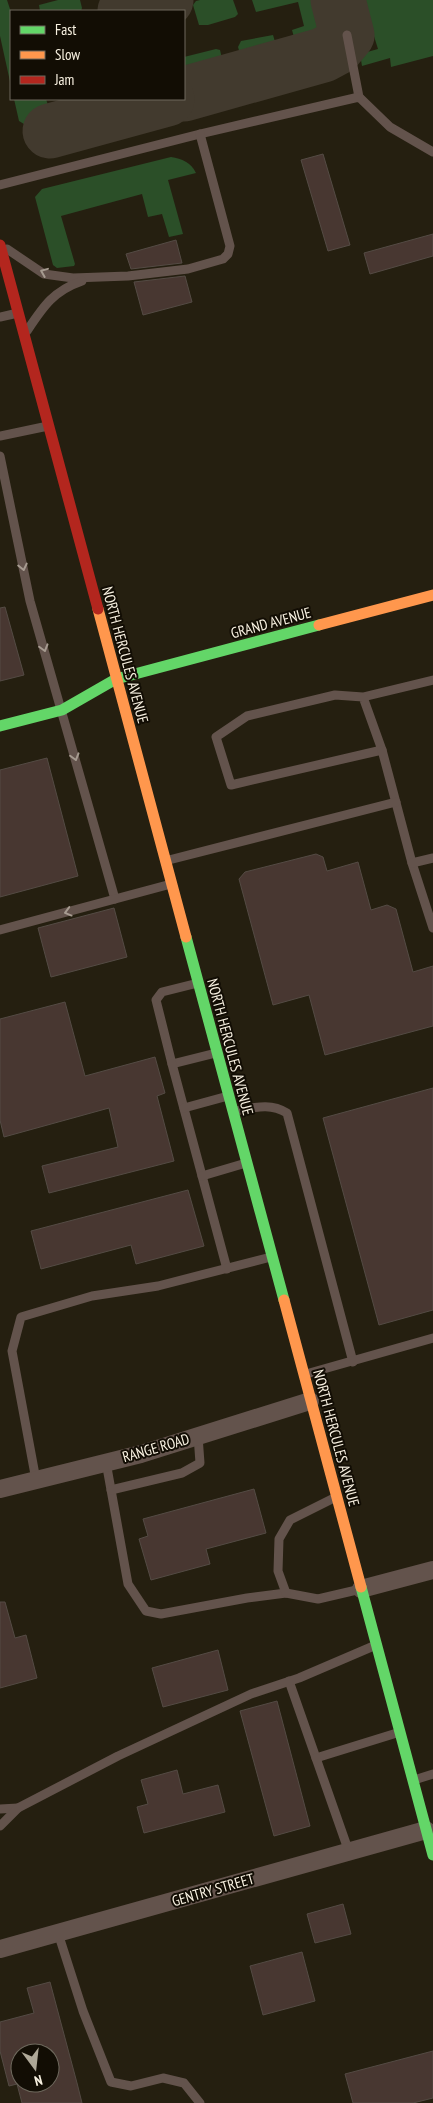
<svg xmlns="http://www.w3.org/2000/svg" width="433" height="2103" font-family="'PT Sans Narrow',sans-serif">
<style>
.green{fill:#2b4f28}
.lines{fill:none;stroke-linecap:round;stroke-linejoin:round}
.taxiway{stroke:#423a2e;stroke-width:55}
.building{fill:#483731;stroke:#544b44;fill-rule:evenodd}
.lane{stroke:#63534c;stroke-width:9}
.street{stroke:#63534c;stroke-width:18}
.fast{stroke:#63d668;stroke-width:11}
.slow{stroke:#ff974d;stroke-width:11}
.jam{stroke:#b3261e;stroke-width:11}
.oneway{stroke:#a69b90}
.labels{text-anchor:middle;stroke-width:4;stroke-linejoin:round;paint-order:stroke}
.street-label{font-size:15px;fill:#f9f2e2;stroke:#120d04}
</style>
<rect width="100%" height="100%" fill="#251f10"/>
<!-- green -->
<g class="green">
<polygon points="0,0 7,0 11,12 11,86 0,36"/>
<polygon points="58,0 80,0 82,8 81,11 40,11 39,5"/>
<polygon points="200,0 233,0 238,14 235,17 208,25 199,25 193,5 196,1"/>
<polygon points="252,0 331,0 337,22 322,46 298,52 292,30 304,26 298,2 256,12"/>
<polygon points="347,0 433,0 433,56 391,67 390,58 362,66 360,54 378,49 373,33 364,36 366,45 359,47"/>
<polygon points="273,35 279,55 278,60 249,68 244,67 238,47 241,41"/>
<polygon points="216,49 220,50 225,71 224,75 187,85 184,82 184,57"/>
<polygon points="345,57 348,70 64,148 19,121 14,99 46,99 55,127 49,129 52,138 113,123"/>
<polygon points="63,99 108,99 107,105 93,112 73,116 67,113"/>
<path d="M171 157C182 159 191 162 196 173L168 180 183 234 169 237 162 214 148 217 142 194 61 216 75 264 74 266 57 268 53 265 35 197 42 189Z"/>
</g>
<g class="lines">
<!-- taxiway -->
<g class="taxiway">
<polyline points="125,11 166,0"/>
<polyline points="184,94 323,55 336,48 347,35 338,0"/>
<polyline points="50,131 167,99"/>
</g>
</g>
<!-- building -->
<g class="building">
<polygon points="323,154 350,245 328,251 301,160"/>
<polygon points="433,234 433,256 370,274 364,253"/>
<polygon points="176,240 182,263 131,269 126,254"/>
<polygon points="185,276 192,302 143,315 134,282"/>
<polygon points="5,607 24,675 0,681 0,608"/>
<polygon points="47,758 78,876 0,897 0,770"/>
<polygon points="316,854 323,857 327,871 358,862 371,910 387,905 396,909 413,972 433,966 433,1026 325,1055 309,995 273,1005 239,879 245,872"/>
<polygon points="114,908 127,957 51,977 38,928"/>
<polygon points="65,1002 85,1076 155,1057 165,1093 157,1096 174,1161 49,1193 42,1166 118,1147 109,1108 4,1137 0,1120 0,1019"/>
<polygon points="433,1088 433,1310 379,1325 323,1118"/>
<polygon points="188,1190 204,1246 136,1264 131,1245 41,1269 31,1231"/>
<polygon points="254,1489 266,1533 206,1549 210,1564 151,1580 139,1539 148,1536 143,1519"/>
<polygon points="0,1602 5,1602 15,1638 26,1635 37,1678 0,1688"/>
<polygon points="218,1650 228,1690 163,1707 152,1668"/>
<polygon points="277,1701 310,1826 274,1836 240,1711"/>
<polygon points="177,1770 183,1794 218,1785 225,1812 144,1833 137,1807 148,1804 141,1780"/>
<polygon points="343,1904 351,1934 315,1943 307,1914"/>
<polygon points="302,1952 315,2001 263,2015 250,1966"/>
<path d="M50 1982 77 2083 82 2103H22L17 2084 9 2086 0 2051V2022L34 2013 27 1988ZM20 2053H50V2083H20Z"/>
<polygon points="433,2051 433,2098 413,2103 353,2103 345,2074"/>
</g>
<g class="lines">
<!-- lane -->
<g class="lane">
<polyline points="347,35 359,97"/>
<polyline points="0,185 200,134 359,97 390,127 433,152"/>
<polyline points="7,249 44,274 73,278 128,276 188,269 223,259 228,254 230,246 200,134"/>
<polyline points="0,317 18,313"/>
<path d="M27 331C43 307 53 291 82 281"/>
<polyline points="0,436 48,426"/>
<polyline points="0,456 30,601 115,899"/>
<polyline points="363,697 382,750 231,785 216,737 247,716 335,695 363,697 433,680"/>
<polyline points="382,750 412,863 433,928"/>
<polyline points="165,861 396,802"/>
<polyline points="412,863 433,858"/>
<polyline points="0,930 171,884"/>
<polyline points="198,983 162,992 156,1000 172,1064 216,1053"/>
<polyline points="172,1064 227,1269"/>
<polyline points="184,1108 228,1096"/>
<path d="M235 1111C253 1108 270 1102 287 1113L353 1362"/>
<polyline points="202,1176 246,1163"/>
<polyline points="306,1374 433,1338"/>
<polyline points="106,1462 128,1584 146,1611 161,1614 247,1598 286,1593 318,1599 361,1589"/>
<polyline points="36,1480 12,1351 21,1317 92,1296 158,1286 271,1257"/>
<polyline points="111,1490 182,1473 200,1463 198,1436"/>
<polyline points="286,1593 278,1571 279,1539 290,1520 336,1497"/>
<polyline points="289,1681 316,1758 400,1732"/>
<polyline points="316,1758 349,1852"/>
<polyline points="414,1780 433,1774"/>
<polyline points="0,1809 18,1808"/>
<polyline points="0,1826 18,1808 118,1756 251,1694 299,1678 376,1645"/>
<polyline points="58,1933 83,2011 111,2082 131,2086 163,2078 184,2083 200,2103"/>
</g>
<!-- street -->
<g class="street">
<polyline points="0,1489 141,1454 310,1401"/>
<polyline points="361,1589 433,1570"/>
<polyline points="0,1949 426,1830"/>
</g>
<!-- fast -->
<g class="fast">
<polyline points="0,726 62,710 116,679 319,625"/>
<polyline points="186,937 284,1300"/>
<polyline points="361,1587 433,1855"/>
</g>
<!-- slow -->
<g class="slow">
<polyline points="98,609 186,937"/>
<polyline points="319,625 433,595"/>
<polyline points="284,1300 361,1587"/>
</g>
<!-- jam -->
<polyline class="jam" points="0,245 98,609"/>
</g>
<!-- one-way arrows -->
<defs><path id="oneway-chevron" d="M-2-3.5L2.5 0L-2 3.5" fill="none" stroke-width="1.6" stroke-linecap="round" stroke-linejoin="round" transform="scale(1.25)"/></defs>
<g class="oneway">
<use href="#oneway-chevron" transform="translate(44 272) rotate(-158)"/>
<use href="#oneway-chevron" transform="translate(23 567) rotate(77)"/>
<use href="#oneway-chevron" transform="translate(44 648) rotate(74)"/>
<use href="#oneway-chevron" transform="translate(75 757) rotate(74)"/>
<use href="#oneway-chevron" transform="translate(68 912) rotate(165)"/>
</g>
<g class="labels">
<!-- street labels -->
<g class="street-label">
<text transform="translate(271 623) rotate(-15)" y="5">GRAND AVENUE</text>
<text transform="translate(125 655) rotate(75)" y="5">NORTH HERCULES AVENUE</text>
<text transform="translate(230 1047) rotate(75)" y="5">NORTH HERCULES AVENUE</text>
<text transform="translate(336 1438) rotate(75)" y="5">NORTH HERCULES AVENUE</text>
<text transform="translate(156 1448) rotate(-16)" y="5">RANGE ROAD</text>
<text transform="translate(213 1890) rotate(-16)" y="5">GENTRY STREET</text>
</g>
</g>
<!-- legend -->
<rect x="10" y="10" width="175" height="90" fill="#120d04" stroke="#6e695d"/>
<rect x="20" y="26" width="25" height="8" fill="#63d668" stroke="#6e695d"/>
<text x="55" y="35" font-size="15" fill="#f9f2e2">Fast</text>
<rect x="20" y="51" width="25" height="8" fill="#ff974d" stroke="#6e695d"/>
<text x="55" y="60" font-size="15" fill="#f9f2e2">Slow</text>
<rect x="20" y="76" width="25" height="8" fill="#b3261e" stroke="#6e695d"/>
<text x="55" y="85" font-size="15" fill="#f9f2e2">Jam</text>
<!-- north arrow -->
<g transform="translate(35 2068) rotate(165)"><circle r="24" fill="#120d04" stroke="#6e695d"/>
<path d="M0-4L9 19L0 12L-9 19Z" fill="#afa898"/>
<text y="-8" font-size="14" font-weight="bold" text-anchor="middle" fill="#f9f2e2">N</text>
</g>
</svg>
